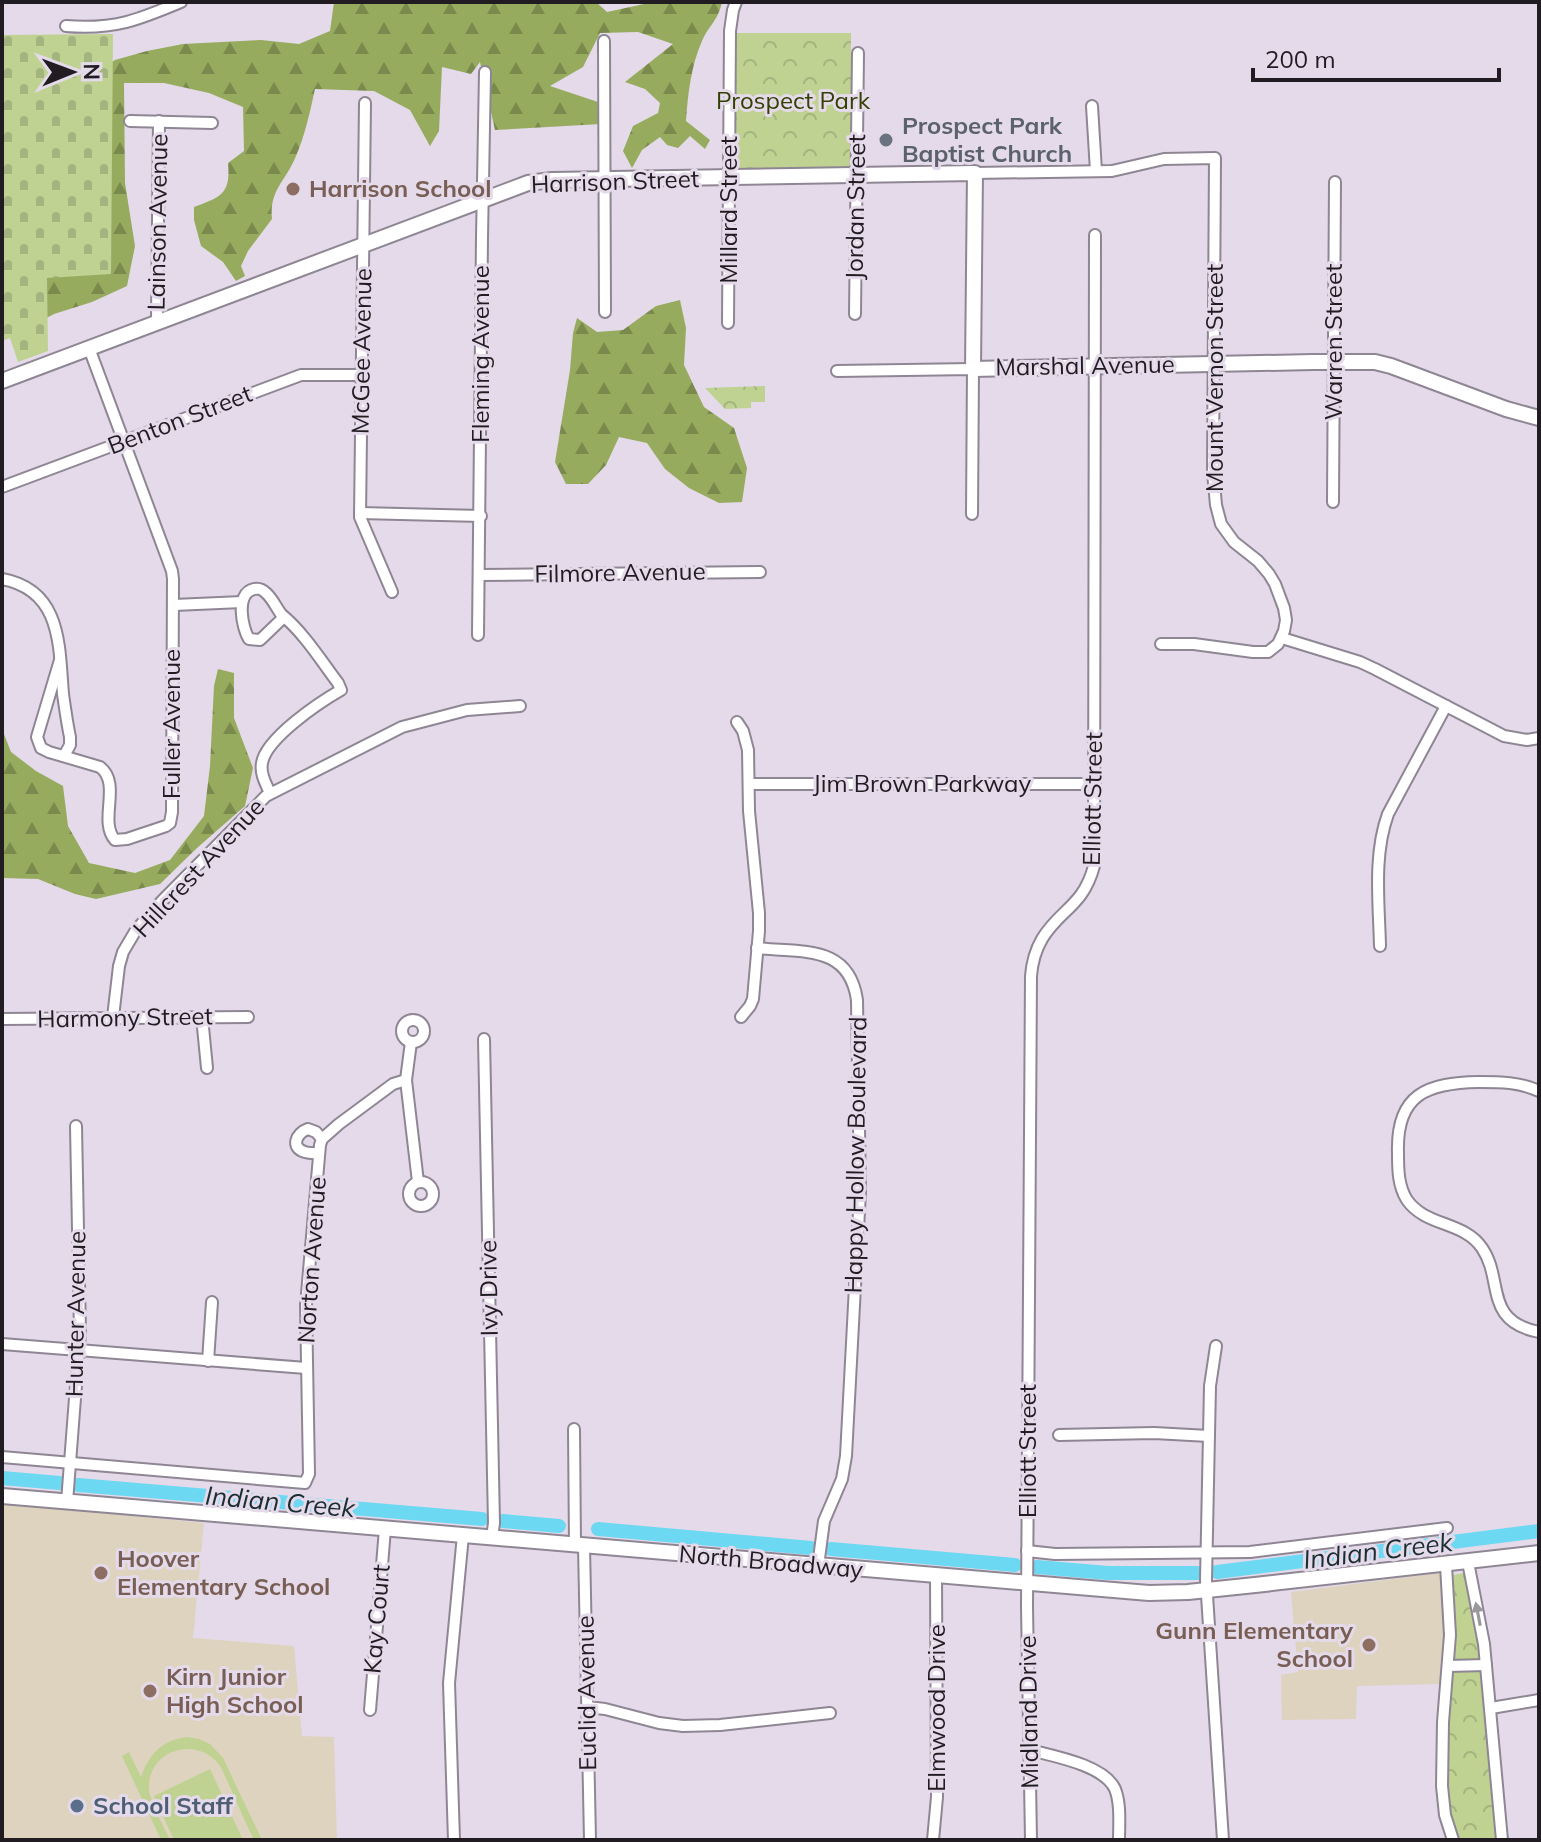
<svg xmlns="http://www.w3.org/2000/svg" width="1541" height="1842" font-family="Mulish,sans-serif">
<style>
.education{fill:#ded3bf}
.green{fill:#bfd292}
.forest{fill:url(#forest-firs)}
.cemetery{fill:url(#cemetery-stones)}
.park{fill:url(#park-crowns)}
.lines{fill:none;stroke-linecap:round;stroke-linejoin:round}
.river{stroke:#6dd8f1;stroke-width:14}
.street-casing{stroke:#8f8694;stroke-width:14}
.secondary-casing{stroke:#8f8694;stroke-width:18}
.street{stroke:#fff;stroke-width:10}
.secondary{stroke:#fff;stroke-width:14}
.oneway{fill:#9b999c}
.worship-dot{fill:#6b7280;stroke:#e4daea;stroke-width:3}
.education-dot{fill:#8d6e63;stroke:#e4daea;stroke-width:3}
.service-dot{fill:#5c6f8a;stroke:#e4daea;stroke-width:3}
.labels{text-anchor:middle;stroke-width:6;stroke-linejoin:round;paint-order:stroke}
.park-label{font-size:24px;fill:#334003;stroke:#e4daea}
.worship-label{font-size:24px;font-weight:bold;fill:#5b616d;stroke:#e4daea;text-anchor:start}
.street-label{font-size:24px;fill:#201c22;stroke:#e4daea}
.education-label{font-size:24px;font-weight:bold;fill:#785e54;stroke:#e4daea;text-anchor:start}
.service-label{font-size:24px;font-weight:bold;fill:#4e5e75;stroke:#e4daea;text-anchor:start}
.water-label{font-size:26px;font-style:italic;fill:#1a2d32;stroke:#e4daea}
</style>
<defs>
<pattern id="forest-firs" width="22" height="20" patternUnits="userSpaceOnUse" patternTransform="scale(2)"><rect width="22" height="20" fill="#96ab5e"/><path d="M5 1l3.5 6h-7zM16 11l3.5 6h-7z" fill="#7a8a4d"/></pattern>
<pattern id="cemetery-stones" width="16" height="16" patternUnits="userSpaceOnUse" patternTransform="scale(2)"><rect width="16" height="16" fill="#bfd292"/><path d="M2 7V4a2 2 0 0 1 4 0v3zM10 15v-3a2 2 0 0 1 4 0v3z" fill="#a4b47e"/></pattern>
<pattern id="park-crowns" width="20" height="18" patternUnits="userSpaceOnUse" patternTransform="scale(2)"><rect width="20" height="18" fill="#bfd292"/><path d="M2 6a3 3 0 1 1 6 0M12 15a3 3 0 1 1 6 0" fill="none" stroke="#a4b47e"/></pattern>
</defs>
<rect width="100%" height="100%" fill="#e4daea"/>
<!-- education -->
<g class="education">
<polygon points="2,1503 204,1523 193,1638 294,1646 302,1736 334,1737 337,1840 2,1840"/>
<polygon points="1440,1573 1444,1618 1442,1684 1357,1686 1356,1719 1282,1720 1281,1675 1298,1672 1291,1592"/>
</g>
<!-- green -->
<g class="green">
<path d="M187 1737 199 1739 210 1744 223 1758 262 1840H254C246 1823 238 1806 231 1789 226 1780 223 1768 216 1761 192 1736 148 1752 149 1788 149 1802 164 1826 170 1840H161L122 1756 129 1752 141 1777C149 1754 162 1740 187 1737Z"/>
<polygon points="210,1769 243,1840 174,1840 154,1796"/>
</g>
<!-- forest -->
<g class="forest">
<path d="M334 2H596L607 12 644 4 645 2H722C718 21 709 25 702 41 691 66 688 93 686 121L710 140 705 149 690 136 678 148 667 145 660 137 642 150 632 168 623 151 633 126 658 113 660 103 645 89 625 82 673 44 638 32 600 33 583 67 550 86 601 103V124L495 130 480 62 471 74 442 67 439 131 430 146 410 110 374 91 315 89C310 112 305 135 296 156 286 181 269 190 272 219L248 251 241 266 245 276 236 281 223 262 201 246 194 220V207C220 197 231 195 228 163L244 151 243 107 209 93 164 83H124L125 183 135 246 127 286 92 302 54 314 14 335 2 334V82L77 86 115 60 147 51 183 44 261 40 299 44 330 31Z"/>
<polygon points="680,300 686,328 684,365 704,407 734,428 747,468 742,502 719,503 689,488 665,469 647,443 619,437 606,465 588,484 566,484 555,462 570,370 573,333 577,318 597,332 623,330 656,306"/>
<polygon points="218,669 234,673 234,718 253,768 245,806 197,848 160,884 96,899 75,894 38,879 2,878 2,729 11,752 36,771 63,786 68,826 89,863 135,873 170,860 204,816 210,766 214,686"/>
</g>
<!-- cemetery -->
<polygon class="cemetery" points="113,34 111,274 47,278 48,351 18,362 10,338 2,341 2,35"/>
<!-- park -->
<g class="park">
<rect x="735" y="33" width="116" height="136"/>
<polygon points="765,386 765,402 751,402 751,408 725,409 705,388"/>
<path d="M1464 1573 1480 1648 1497 1840H1457C1428 1758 1462 1661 1453 1575Z"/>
</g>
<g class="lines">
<!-- river -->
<g class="river">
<polyline points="2,1478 60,1483"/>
<polyline points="78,1485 482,1519"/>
<polyline points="503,1521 559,1526"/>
<polyline points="598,1529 811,1548"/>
<polyline points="831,1549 1015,1565"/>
<polyline points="1037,1567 1108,1573 1197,1573"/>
<polyline points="1217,1572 1539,1531"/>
</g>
<defs>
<g id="street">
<path d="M66 26C114 30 138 20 181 2"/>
<polyline points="604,41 605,312"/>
<polyline points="365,103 360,517 392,592"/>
<polyline points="1092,106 1096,171"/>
<polyline points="130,121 212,123"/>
<polyline points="975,173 1112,171 1164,159 1215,158 1213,472 1216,505 1221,524 1234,542 1258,561 1269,574 1275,584 1284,608 1286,620 1284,631 1278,644 1268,652 1253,652 1194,644 1161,644"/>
<polyline points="855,314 858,53"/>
<polyline points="157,322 159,121"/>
<polyline points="728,323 730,31 733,10 736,2"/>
<polyline points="837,371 973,369 972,514"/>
<polyline points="2,487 301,375 362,375"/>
<polyline points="1333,502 1335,182"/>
<polyline points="360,513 481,516"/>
<polyline points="480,575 760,572"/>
<path d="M2 579C62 590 59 646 63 694 65 708 67 723 70 737V745L64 756"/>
<polyline points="174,605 242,602"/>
<polyline points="478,635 482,237 485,72"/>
<polyline points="1282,638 1360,662 1375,669 1504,736 1527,740 1539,738"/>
<path d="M60 660 37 737 41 748 49 752 100 767C122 784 98 821 115 840L127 839 166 826 170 823 172 812 173 579 172 571 89 348"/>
<polyline points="737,722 743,731 748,750 749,811 759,913 759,931 753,999 750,1006 741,1017"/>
<polyline points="749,784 1095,784"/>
<path d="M270 793C266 784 260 774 262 763 266 738 320 702 341 690L338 683C320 659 304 633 281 614 276 607 272 598 266 593 262 589 259 588 254 589 235 593 242 628 249 639L260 640 284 617"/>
<path d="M1380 946C1379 903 1373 855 1388 814L1446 706"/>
<path d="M757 948C802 953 849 944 857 1000L860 1192 846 1456 842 1479 824 1521 818 1566"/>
<polyline points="113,1017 119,966 123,952 136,930 162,901 266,796 402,727 467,710 520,706"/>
<polyline points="202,1017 207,1068"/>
<polyline points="2,1019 248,1017"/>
<circle cx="413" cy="1031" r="11"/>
<polyline points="484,1039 494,1523 492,1538"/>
<polyline points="411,1042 406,1080 418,1182"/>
<path d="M1539 1091C1519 1082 1501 1082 1479 1082 1427 1083 1396 1094 1398 1153 1398 1169 1398 1186 1407 1200 1426 1227 1464 1221 1482 1248 1504 1280 1483 1321 1539 1332"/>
<path d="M319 1154C317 1153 307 1153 305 1152 290 1148 296 1133 308 1129L316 1132 322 1139"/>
<circle cx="421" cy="1194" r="12"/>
<polyline points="2,1344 306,1368"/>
<polyline points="1216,1346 1210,1386 1206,1580 1223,1840"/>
<polyline points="208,1361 212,1302"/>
<polyline points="574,1429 575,1545"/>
<polyline points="1059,1435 1154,1433 1209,1436"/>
<polyline points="2,1457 305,1483 309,1474 306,1305 320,1145 322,1139 339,1124 393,1084 406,1080"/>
<polyline points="67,1502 80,1333 76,1126"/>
<polyline points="584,1546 590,1840"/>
<polyline points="1027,1551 1055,1554 1250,1552 1447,1528"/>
<polyline points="1468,1562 1484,1644 1502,1840"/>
<polyline points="1446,1565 1450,1635 1443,1722 1442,1786 1445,1815 1453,1840"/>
<polyline points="1448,1666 1486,1665"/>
<polyline points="587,1707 605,1709 659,1723 683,1726 720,1725 830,1713"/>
<polyline points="1491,1708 1539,1700"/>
<polyline points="370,1710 385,1529"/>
<path d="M1030 1750C1053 1756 1104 1765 1115 1789 1121 1804 1119 1824 1119 1840"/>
<polyline points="454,1840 449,1683 463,1535"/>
<polyline points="933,1840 937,1797 936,1575"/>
<path d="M1031 1840 1027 1607 1031 976C1032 963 1035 951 1042 939 1060 909 1083 907 1094 866L1095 235"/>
</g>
<g id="secondary">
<polyline points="2,381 528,183 552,180 975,173 973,369 1313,362 1375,362 1391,366 1506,409 1539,418"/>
<polyline points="2,1496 1149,1593 1188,1592 1255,1585 1539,1553"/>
</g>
</defs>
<!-- street casing -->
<use href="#street" class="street-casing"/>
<!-- secondary casing -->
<use href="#secondary" class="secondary-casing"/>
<!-- street -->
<use href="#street" class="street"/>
<!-- secondary -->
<use href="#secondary" class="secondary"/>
</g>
<!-- one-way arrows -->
<defs><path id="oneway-solid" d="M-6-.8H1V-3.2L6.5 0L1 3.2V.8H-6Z" transform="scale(2)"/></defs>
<use class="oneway" href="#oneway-solid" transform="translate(1478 1614) rotate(-101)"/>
<!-- markers -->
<circle class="worship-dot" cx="886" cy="140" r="8"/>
<g class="education-dot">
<circle cx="293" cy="189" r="8"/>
<circle cx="101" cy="1573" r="8"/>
<circle cx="1369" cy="1645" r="8"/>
<circle cx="150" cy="1691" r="8"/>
</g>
<circle class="service-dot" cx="77" cy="1806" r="8"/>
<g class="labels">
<!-- park labels -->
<g class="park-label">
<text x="793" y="109">Prospect Park</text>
</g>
<!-- worship labels -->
<g class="worship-label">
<text x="902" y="134">Prospect Park<tspan x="902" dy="28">Baptist Church</tspan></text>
</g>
<!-- street labels -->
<g class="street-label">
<text transform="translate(615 182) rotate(-2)" y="8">Harrison Street</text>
<text transform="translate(856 207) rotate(-89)" y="8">Jordan Street</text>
<text transform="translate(729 210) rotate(-90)" y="8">Millard Street</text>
<text transform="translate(158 222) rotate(-89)" y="8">Lainson Avenue</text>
<text transform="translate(1334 342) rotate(-90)" y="8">Warren Street</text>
<text transform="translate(362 351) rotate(-89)" y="8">McGee Avenue</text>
<text transform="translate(481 354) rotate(-90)" y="8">Fleming Avenue</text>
<text transform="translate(1085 366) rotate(-1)" y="8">Marshal Avenue</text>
<text transform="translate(1215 378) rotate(-90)" y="8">Mount Vernon Street</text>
<text transform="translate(180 420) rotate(-21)" y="8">Benton Street</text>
<text transform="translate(620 573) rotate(-1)" y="8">Filmore Avenue</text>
<text transform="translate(172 724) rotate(-90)" y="8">Fuller Avenue</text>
<text x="922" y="792">Jim Brown Parkway</text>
<text transform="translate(1093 799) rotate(-89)" y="8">Elliott Street</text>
<text transform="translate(199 868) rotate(-47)" y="8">Hillcrest Avenue</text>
<text transform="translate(125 1018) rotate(-1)" y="8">Harmony Street</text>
<text transform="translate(856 1155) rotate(-89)" y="8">Happy Hollow Boulevard</text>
<text transform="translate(312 1260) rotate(-86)" y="8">Norton Avenue</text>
<text transform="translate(489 1288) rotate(-91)" y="8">Ivy Drive</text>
<text transform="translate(76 1314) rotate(-89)" y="8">Hunter Avenue</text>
<text transform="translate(1028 1451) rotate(-90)" y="8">Elliott Street</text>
<text transform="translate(771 1562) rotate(5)" y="8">North Broadway</text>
<text transform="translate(377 1619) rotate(-85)" y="8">Kay Court</text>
<text transform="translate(587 1693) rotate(-91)" y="8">Euclid Avenue</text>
<text transform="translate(937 1708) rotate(-90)" y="8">Elmwood Drive</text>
<text transform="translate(1029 1712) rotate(-91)" y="8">Midland Drive</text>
</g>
<!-- education labels -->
<g class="education-label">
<text x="309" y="197">Harrison School</text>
<text x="117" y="1567">Hoover<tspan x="117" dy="28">Elementary School</tspan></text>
<text x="1353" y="1639" text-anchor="end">Gunn Elementary<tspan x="1353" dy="28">School</tspan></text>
<text x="166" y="1685">Kirn Junior<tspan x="166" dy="28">High School</tspan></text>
</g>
<!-- service labels -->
<g class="service-label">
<text x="93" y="1814">School Staff</text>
</g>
<!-- water labels -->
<g class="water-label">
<text transform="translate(280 1502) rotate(5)" y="9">Indian Creek</text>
<text transform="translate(1378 1551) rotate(-7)" y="9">Indian Creek</text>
</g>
</g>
<!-- border -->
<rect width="1541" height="1842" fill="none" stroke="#201c22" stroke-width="8"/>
<!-- north arrow -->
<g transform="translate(72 72) rotate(89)" stroke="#e4daea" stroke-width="6" paint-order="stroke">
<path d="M0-6L14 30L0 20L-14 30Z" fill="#201c22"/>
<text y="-12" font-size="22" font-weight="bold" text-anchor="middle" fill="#201c22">N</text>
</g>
<!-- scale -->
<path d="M1253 68v12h246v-12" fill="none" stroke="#201c22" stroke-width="4"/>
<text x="1265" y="68" font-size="24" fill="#201c22" stroke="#e4daea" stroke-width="6" paint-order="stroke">200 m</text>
</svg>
